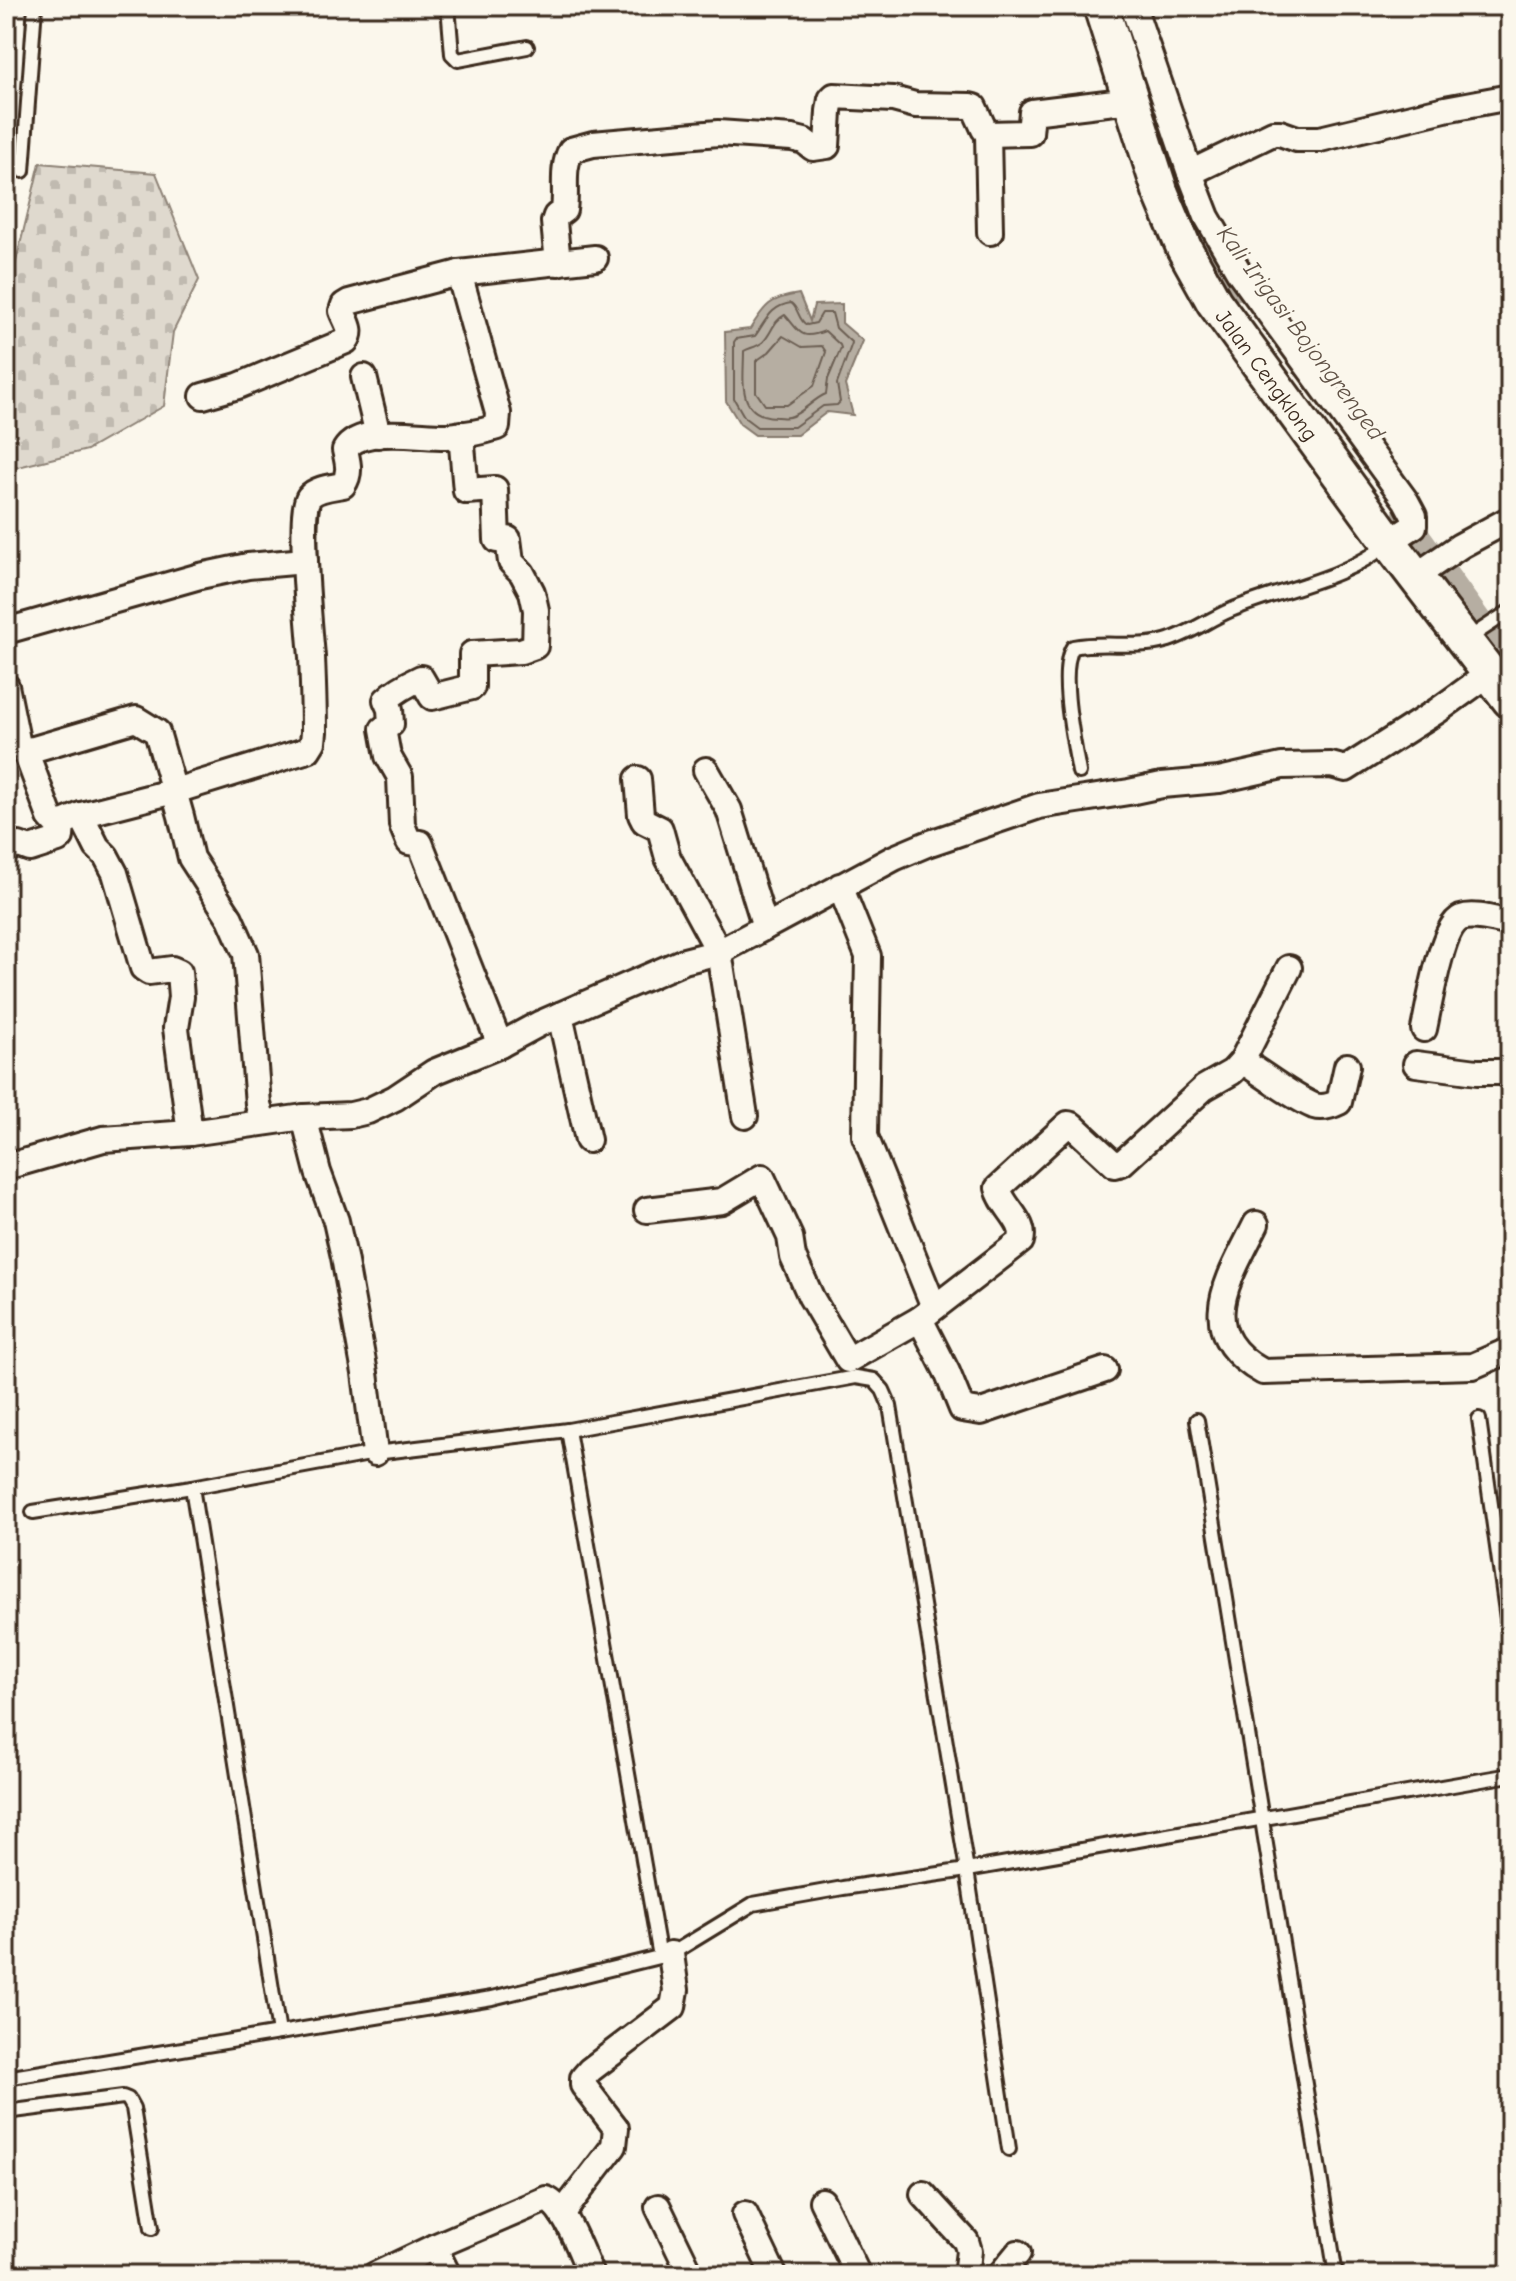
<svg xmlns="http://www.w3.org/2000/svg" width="1516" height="2281" font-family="'Comic Neue',sans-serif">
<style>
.cemetery{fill:url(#cemetery-stones);stroke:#8d8276;stroke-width:2}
.water{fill:#b6aea2;stroke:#85796d;stroke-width:2}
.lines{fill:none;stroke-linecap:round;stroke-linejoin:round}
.shore{stroke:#6c5f53;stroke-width:2}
.canal{stroke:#b6aea2;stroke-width:22}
.lane-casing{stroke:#3b2a1e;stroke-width:18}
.street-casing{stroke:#3b2a1e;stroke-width:30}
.secondary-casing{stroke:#3b2a1e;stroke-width:40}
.lane{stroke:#fbf7ec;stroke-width:12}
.street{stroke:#fbf7ec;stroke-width:24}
.secondary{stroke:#fbf7ec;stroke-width:34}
.labels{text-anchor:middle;stroke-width:7;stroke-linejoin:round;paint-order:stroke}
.street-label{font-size:22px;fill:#3b2a1e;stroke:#fbf7ec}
.water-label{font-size:24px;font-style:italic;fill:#605246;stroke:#fbf7ec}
</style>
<defs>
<pattern id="cemetery-stones" width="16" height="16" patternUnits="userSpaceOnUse" patternTransform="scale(2)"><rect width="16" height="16" fill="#dfd9ce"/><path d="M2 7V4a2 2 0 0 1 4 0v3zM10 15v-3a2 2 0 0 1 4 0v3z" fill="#c0bab0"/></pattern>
</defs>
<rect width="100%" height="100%" fill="#fbf7ec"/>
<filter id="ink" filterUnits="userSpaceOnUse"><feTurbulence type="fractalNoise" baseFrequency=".0125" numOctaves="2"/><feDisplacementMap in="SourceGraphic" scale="16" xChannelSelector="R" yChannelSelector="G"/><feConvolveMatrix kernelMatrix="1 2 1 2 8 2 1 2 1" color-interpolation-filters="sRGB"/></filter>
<g filter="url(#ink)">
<!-- cemetery -->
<polygon class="cemetery" points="40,163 156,173 199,280 173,332 164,406 87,450 6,470 6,288 10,286"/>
<!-- water -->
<path class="water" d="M799 294 810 321 814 305 842 304V323L863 341 845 385 853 415 827 412 797 435H755L740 424 726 401 725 332 750 329C765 305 770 298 799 294Z"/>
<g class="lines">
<!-- shore -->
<g class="shore">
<path d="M791 303C799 308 798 321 807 325L816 323 822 313H832L836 328 852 343 837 384 840 402 837 405 823 406 794 427H757L745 418 734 399V342L736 339 755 336C766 321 770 306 791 303Z"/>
<path d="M785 315C800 331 799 341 825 331L840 345 841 348 828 379 826 394C813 399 802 414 789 417 785 418 781 417 777 417 736 417 744 381 744 351 749 348 757 347 763 342 772 333 773 321 785 315Z"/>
<polygon points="783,336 802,347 822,346 826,352 814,386 787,405 765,405 756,392 756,361 769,352"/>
</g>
<!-- canal -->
<g class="canal">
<polyline points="1182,221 1240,289"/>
<polyline points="1404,514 1510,661"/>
</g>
<defs>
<g id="lane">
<polyline points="448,6 452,54 458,60 527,47"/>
<polyline points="23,171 35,6"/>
<polyline points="1466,640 1510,611"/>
<path d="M1079 772C1074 743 1058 670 1073 647 1103 641 1135 649 1165 641 1188 635 1209 619 1231 610 1284 588 1344 580 1389 543"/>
<polyline points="1479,1419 1510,1640"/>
<polyline points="1197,1420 1336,2275"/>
<polyline points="568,1430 660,1957"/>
<polyline points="192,1487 279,2033"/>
<polyline points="33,1512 192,1487 375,1453 568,1430 856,1377 874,1380 883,1390 890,1406 967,1870 1009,2149"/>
<polyline points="6,2078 492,1998 671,1954 753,1904 843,1888 967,1870 1510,1775"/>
<polyline points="6,2112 123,2097 128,2099 133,2108 152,2228"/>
</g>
<g id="street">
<polyline points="1133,6 1190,173 1207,217 1239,272 1406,501 1414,516 1414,526 1389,542"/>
<polyline points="988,134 990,232"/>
<polyline points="1190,173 1273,133 1280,133 1297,139 1320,139 1445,109 1510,97"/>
<path d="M558 263 554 222 556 216 564 210C567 190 561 169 571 150L593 144 718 133 792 138 804 141 813 148 827 146 829 111 831 99 834 96 893 99 915 105 970 106 974 107 984 129 988 134 1030 133 1032 112 1131 100"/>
<polyline points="364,377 378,435"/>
<path d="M203 396 238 386 346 341C354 330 346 322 342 311L344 305 349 302 459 273 595 258"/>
<path d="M461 434 466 491 495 489 497 540 508 539 511 562 522 573 532 592 536 610 535 646 521 651 472 654V687L432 697 421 678C408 684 396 690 386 700L390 709 391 724 383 729 388 756 400 777 402 825 409 842 420 843 500 1045"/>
<polyline points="1416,576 1460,546 1510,519"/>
<polyline points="6,631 200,576 248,566 305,561"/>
<polyline points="6,686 18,745 25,750 34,749 136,719 157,732 181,816 191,858 230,918 246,954 258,1104 263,1122"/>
<polyline points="25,750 50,817 60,828"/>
<polyline points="706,770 729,810 765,927"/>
<polyline points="638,779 641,815 644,821 660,829 668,858 719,952 745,1116"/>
<polyline points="81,815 97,847 106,856 115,873 143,968 149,972 172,969 179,972 181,997 176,1028 190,1133"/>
<path d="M6 849 19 845 30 849 58 840 61 837 62 823 81 815 178 790 308 750 313 742 314 732C314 707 313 682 312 657 310 632 298 512 309 497 316 488 333 487 343 485 351 473 348 463 345 450 361 424 421 437 447 436 464 435 482 432 497 427L498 413 459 273"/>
<polyline points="840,886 868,956 865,1136 934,1307"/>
<polyline points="560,1015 588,1140"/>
<path d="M1424 1029C1429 1007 1441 927 1461 918 1475 913 1495 920 1510 923"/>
<path d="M1242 1061C1263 1074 1292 1097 1314 1106 1323 1109 1331 1106 1339 1102L1347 1066"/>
<polyline points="1416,1064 1477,1072 1510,1072"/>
<polyline points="304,1117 318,1172 336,1221 344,1257 365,1373 375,1453"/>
<polyline points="6,1167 103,1139 190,1133 304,1117 351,1115 368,1111 395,1098 434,1072 500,1045 539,1024 684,961 719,952 894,858 927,844 1039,806 1129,792 1162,785 1219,780 1282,766 1331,765 1346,769 1437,711 1490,673"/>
<path d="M647 1210 722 1201 762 1177 790 1237 793 1257 811 1297 848 1360 920 1319 1021 1241C1027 1222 1002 1207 998 1188L1068 1124 1072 1125 1115 1165 1122 1163 1204 1088 1232 1072 1242 1061 1289 968"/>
<path d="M1256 1224C1229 1279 1191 1332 1263 1372L1473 1366 1510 1350"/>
<polyline points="920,1319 947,1372 962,1409 981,1412 1105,1370"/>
<polyline points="923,2194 966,2241 969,2251 966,2275"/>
<polyline points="822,2201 858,2275"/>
<polyline points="658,2207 691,2275"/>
<polyline points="562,2214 614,2146 616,2128 583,2085 583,2078 590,2070 673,2007 676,1990 671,1954"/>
<polyline points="745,2214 774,2275"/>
<polyline points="434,2247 448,2275"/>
<path d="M375 2275 434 2247 546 2199C566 2207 582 2255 591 2275"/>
<polyline points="1000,2275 1018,2253"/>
</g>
<g id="secondary">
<path id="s1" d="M1101 6 1160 191 1184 248 1214 302 1389 542 1510 700"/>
</g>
</defs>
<!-- lane casing -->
<use href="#lane" class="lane-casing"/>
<!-- street casing -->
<use href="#street" class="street-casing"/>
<!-- secondary casing -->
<use href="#secondary" class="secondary-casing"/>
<!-- lane -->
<use href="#lane" class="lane"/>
<!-- street -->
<use href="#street" class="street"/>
<!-- secondary -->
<use href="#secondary" class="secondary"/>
</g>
</g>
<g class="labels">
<!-- street labels -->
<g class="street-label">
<text dy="8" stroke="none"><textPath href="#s1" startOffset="408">Jalan Cengklong</textPath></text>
</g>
<!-- water labels -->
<g class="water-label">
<text transform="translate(1301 333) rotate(53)" y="8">Kali Irigasi Bojongrenged</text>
</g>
</g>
<!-- margin -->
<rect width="1516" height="2281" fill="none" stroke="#fbf7ec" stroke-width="32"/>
<rect x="16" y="16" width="1484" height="2249" fill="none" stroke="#3b2a1e" stroke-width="3" filter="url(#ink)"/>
</svg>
